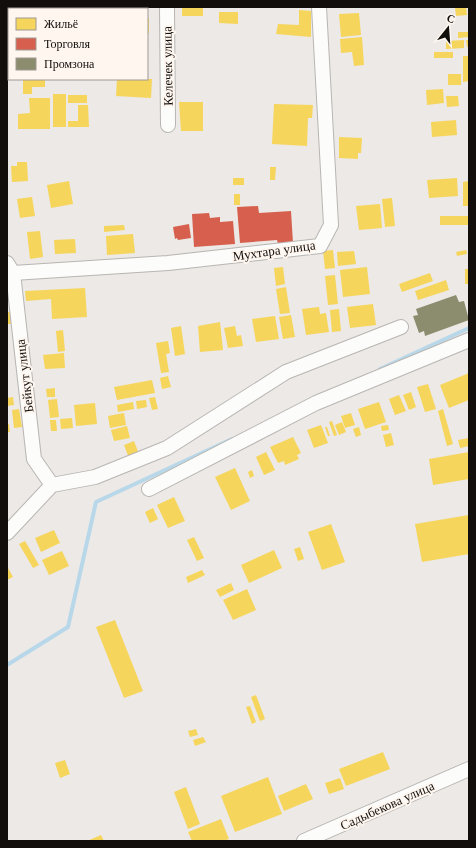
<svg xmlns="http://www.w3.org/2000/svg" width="476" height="848" font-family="Georgia,serif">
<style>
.homes{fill:#f6d55c}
.shops{fill:#d6604d}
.industry{fill:#8c8c6e}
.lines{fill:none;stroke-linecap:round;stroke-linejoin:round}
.stream{stroke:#b8d8ea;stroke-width:4}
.minor-casing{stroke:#b8b5b2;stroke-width:16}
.minor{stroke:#fcfcfb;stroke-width:14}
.labels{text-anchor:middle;stroke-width:4;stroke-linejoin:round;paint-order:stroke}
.street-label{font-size:13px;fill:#110e0c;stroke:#fef6ef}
</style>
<rect width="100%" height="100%" fill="#ece9e6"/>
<!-- homes -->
<g class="homes">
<rect x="23" y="7" width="26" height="2"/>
<rect x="66" y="7" width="18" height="2"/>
<rect x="182" y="7" width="21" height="9"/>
<polygon points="455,7 466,7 467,15 456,16"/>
<polygon points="299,10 311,11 311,37 276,34 278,24 299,25"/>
<polygon points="219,12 238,12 238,24 219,23"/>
<polygon points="359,13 361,35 341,37 339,14"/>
<rect x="147" y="18" width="2" height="15"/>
<polygon points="458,32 468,32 469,37 458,38"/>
<polygon points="362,37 364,65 354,66 352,52 341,53 340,39"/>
<polygon points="464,40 464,48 446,49 446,41"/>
<polygon points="466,40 469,40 469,47 467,47"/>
<rect x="434" y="52" width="19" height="6"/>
<polygon points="463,56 469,56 469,81 463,82"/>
<rect x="448" y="74" width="13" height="11"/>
<polygon points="23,79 45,79 45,87 32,87 32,94 23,94"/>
<polygon points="117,79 152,79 151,98 116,96"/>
<polygon points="443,89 444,103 427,105 426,90"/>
<rect x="53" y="94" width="13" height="33"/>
<rect x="68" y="95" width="19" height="8"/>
<polygon points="446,96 458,96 459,106 447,107"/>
<polygon points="29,98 50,98 50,129 18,129 18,114 30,113"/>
<polygon points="179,102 203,102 203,131 181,131"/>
<polygon points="274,104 313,105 312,118 308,118 307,146 272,144"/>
<polygon points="78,105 88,105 89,127 68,127 68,121 78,121"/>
<polygon points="456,120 457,135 432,137 431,122"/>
<polygon points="339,137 362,138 361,153 358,153 358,159 339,158"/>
<polygon points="17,162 27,162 28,181 12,182 11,166 17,166"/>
<polygon points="270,167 276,167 275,180 270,180"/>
<rect x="233" y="178" width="11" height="7"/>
<polygon points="457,178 458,196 429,198 427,180"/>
<polygon points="69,181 73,204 51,208 47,185"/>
<polygon points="469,181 469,206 463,206 463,182"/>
<rect x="234" y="194" width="6" height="11"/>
<polygon points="32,197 35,216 20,218 17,199"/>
<polygon points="392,198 395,226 385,227 382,199"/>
<polygon points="380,204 382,228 359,230 356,206"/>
<rect x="440" y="216" width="29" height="9"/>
<polygon points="124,225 125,230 104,232 104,226"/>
<polygon points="40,231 43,257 30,259 27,232"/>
<polygon points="133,234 135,253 107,255 106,236"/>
<polygon points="75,239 76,253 55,254 54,240"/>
<polygon points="333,250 335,268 325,269 323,251"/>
<polygon points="466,250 467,254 457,256 456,252"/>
<polygon points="354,251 356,264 338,266 337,252"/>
<polygon points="283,267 285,284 276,286 274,268"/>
<polygon points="367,267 370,294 343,297 340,270"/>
<rect x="465" y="269" width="4" height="15"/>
<polygon points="430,273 433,281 402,292 399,284"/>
<polygon points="335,275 338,304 328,305 325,276"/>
<polygon points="446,280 449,290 418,300 415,291"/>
<polygon points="286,287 290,313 280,314 276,289"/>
<polygon points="85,288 87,317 52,319 51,299 26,301 25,291"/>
<polygon points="373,304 376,325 350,328 347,307"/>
<polygon points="319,307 320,314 326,313 329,332 306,335 302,309"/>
<polygon points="339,309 341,331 332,332 330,310"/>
<polygon points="7,312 10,312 11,324 7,324"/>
<polygon points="291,315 295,337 283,339 279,317"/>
<polygon points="275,316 279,339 256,342 252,319"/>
<polygon points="220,322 223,350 200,352 198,326"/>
<polygon points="181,326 185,354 175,356 171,328"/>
<polygon points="235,326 237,336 241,335 243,346 228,348 224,328"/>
<polygon points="63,330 65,351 58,352 56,331"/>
<polygon points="168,341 170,353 166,354 169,372 161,373 156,343"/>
<polygon points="64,353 65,368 45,369 43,355"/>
<polygon points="469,373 469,400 449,408 440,385"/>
<polygon points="168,376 171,387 162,389 160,378"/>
<polygon points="152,380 155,393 117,400 114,387"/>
<polygon points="428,384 436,409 425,412 417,387"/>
<polygon points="55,388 55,397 47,397 46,389"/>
<polygon points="411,392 416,407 409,410 403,395"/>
<polygon points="399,395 406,411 395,415 389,399"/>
<polygon points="13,397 14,405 7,406 7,398"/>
<polygon points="155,397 158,409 152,410 149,398"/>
<polygon points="57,399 59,417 50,418 48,400"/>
<polygon points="146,400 147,407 137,409 136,401"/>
<polygon points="133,402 134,409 118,412 117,405"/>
<polygon points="379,402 386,422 365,429 358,409"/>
<polygon points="95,403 97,424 76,426 74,405"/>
<polygon points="19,409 22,427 14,428 12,410"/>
<polygon points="443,409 453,444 447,446 438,411"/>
<polygon points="124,413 126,425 110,428 108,416"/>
<polygon points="351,413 355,425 345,428 341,416"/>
<polygon points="72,418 73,428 61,429 60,419"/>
<polygon points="50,420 56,420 57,431 51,431"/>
<polygon points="332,421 337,435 334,436 329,422"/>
<polygon points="342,422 346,432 339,435 335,425"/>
<polygon points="7,424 9,424 10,432 7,432"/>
<polygon points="321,425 328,443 314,448 307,430"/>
<polygon points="388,425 389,430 382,431 381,426"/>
<polygon points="127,426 130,438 114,441 111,430"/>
<polygon points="325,427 327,427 330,436 328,436"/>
<polygon points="359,427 361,435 356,437 353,429"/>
<polygon points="391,433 394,445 386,447 383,435"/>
<polygon points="293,437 301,453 297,455 299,459 285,465 284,461 278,463 270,447"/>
<polygon points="469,438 469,446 460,448 458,440"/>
<polygon points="134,441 139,454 129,458 124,445"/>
<polygon points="266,452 275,470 264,475 256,457"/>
<polygon points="469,452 469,479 433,485 429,459"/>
<polygon points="235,468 250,501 231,510 215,477"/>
<polygon points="252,470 254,476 250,478 248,472"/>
<polygon points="174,497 185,521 168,528 157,505"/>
<polygon points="153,508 158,519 150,523 145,512"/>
<polygon points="469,515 469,554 422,562 415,524"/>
<polygon points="331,524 345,562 322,570 308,532"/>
<polygon points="54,530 60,543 41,552 35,538"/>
<polygon points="194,537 204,558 197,561 187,540"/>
<polygon points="25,541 39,565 33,568 19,544"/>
<polygon points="300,547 304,559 298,561 294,549"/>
<polygon points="274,550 282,568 249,583 241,565"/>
<polygon points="62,551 69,566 49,575 42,560"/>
<polygon points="7,566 13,577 7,580"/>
<polygon points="202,570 205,575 188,583 186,577"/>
<polygon points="231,583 234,590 220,597 216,590"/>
<polygon points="247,589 256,610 233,620 223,600"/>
<polygon points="115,620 143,691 124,698 96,627"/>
<polygon points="256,695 265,719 260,721 251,697"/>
<polygon points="250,706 256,722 252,724 246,707"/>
<polygon points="196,729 198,735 190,737 188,731"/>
<polygon points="203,737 206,742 195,746 193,740"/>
<polygon points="383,752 390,769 346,786 339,769"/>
<polygon points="65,760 70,774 60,778 55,763"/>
<polygon points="268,777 282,814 235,832 221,796"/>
<polygon points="340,778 344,789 329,794 325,783"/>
<polygon points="306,784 313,799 284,811 278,796"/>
<polygon points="186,787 200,824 188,829 174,792"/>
<polygon points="221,819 229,839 223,841 192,841 188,832"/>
<polygon points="101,835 104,841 87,841"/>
</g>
<!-- shops -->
<g class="shops">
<polygon points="258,206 259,213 291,211 293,243 278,244 277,240 240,243 237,207"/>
<polygon points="209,213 210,218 220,217 220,222 233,221 235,244 194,247 192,214"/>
<polygon points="189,224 191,238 178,240 177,238 175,239 173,227"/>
</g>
<!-- industry -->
<polygon class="industry" points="456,295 459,302 464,301 469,320 425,336 424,331 419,333 413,316 418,315 416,309"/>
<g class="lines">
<!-- stream -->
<g class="stream">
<polyline points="380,369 469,328"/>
<polyline points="7,665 68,627 96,502 232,439"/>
</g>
<defs>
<g id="minor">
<polyline points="167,7 168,125"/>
<polyline points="7,36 8,7"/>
<polyline points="7,263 13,273 34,459 52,485"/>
<polyline points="13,273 168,263 320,246 331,225 319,7"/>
<polyline points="149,489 316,403 469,340"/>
<polyline points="7,533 52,485 95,477 167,448 286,372 401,327"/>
<polyline points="304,841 469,769"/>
</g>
</defs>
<!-- minor casing -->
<use href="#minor" class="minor-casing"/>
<!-- minor -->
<use href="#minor" class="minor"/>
</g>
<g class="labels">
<!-- street labels -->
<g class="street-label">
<text transform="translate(167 66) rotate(-91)" y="5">Келечек улица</text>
<text transform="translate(274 250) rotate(-8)" y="5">Мухтара улица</text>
<text transform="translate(24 376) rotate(-97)" y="5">Бейкут улица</text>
<text transform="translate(387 805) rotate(-24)" y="5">Садыбекова улица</text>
</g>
</g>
<!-- border -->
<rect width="476" height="848" fill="none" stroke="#110e0c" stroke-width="16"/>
<!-- legend -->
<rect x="8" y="8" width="140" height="72" fill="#fef6ef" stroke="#9f9994"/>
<rect x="16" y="18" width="20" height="12" fill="#f6d55c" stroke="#9f9994"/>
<text x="44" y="28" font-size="12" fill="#110e0c">Жильё</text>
<rect x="16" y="38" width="20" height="12" fill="#d6604d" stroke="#9f9994"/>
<text x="44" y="48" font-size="12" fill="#110e0c">Торговля</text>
<rect x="16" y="58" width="20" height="12" fill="#8c8c6e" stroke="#9f9994"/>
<text x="44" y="68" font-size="12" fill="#110e0c">Промзона</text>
<!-- north arrow -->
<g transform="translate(448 28) rotate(17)" stroke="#fef6ef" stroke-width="3" paint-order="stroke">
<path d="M0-3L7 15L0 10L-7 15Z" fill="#110e0c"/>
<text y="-6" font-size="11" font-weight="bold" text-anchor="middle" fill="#110e0c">С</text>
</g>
</svg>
